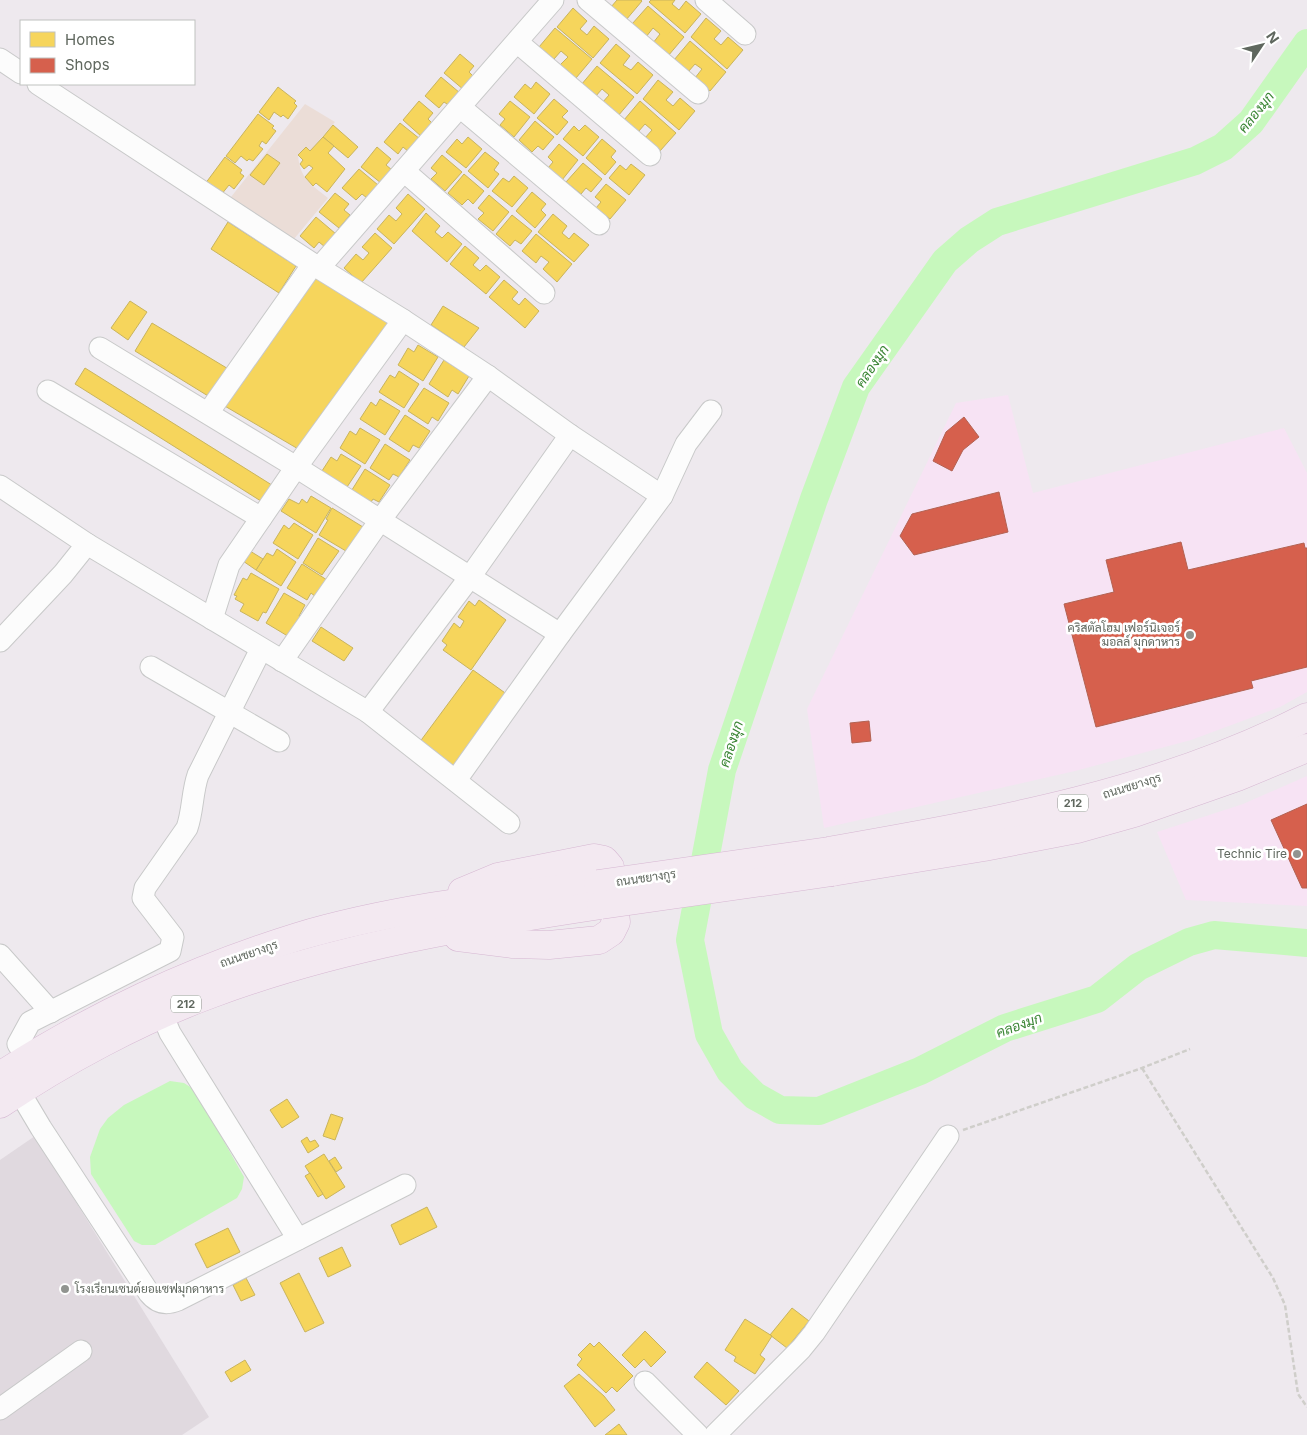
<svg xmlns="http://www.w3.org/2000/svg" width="1307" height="1435" font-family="Inter,Sarabun,sans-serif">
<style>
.commercial{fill:#f7e3f4}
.education{fill:#e0d9df}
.green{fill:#ebddd7}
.water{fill:#c7f8bd}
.homes{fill:#f6d55c;stroke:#c9b45d}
.shops{fill:#d6604d;stroke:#b26252}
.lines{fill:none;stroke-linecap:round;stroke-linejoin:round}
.river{stroke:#c7f8bd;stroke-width:28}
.minor-casing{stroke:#c8c9c9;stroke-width:23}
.major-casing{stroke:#d6b7d2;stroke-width:29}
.path{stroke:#cfceca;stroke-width:2.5;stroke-dasharray:5 2.5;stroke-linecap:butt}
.minor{stroke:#fcfcfc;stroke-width:21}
.major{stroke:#f3e9f1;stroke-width:28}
.major-bridge-casing{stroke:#d6b7d2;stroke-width:29;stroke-linecap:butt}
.major-bridge{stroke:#f3e9f1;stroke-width:28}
.poi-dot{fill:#919490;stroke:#fff;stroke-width:2}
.labels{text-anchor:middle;stroke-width:5;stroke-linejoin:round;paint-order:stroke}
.shield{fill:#fff;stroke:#8f958e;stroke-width:1}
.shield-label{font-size:11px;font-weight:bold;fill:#5f675e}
.poi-label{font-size:12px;fill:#5f675e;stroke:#fff;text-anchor:end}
.street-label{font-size:12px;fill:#5f675e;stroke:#fff}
.water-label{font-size:14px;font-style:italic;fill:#3b8635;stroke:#fff}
</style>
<rect width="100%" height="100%" fill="#eee9ee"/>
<!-- commercial -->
<g class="commercial">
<polygon points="1008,395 1033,493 1284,428 1307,473 1307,692 1280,707 1191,740 1075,771 824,828 807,709 956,403"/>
<polygon points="1307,776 1307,906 1186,900 1157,832 1243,804"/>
</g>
<!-- education -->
<polygon class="education" points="35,1136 209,1417 182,1435 0,1435 0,1160"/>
<!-- green -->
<path class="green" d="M305 104 335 122 310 151 306 147 298 155C300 179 311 184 328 198L294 239 231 197Z"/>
<!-- water -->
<polygon class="water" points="170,1081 184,1083 195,1090 244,1177 242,1189 237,1198 155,1245 142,1245 134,1241 91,1174 90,1157 100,1129 108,1118 124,1105"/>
<!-- homes -->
<g class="homes">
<polygon points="617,0 641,0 642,1 626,20 611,7"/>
<polygon points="651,0 675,0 672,4 679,10 686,1 701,14 685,33 649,2"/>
<polygon points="648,6 684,37 668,56 653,43 660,34 653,28 646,37 632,24"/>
<polygon points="573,8 587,21 580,29 587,35 594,26 609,39 593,58 557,27"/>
<polygon points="706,18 721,31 714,39 721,45 728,37 743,50 727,69 691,37"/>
<polygon points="555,28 592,59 576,78 560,65 568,57 561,51 554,59 539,47"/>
<polygon points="690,41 726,72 710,91 695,78 702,69 695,64 688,72 674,60"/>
<polygon points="616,44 630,56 623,65 631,70 638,62 653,75 637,94 600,63"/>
<polygon points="460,54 474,66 469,72 474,77 464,90 444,73"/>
<polygon points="597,66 634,97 618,116 602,103 609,95 602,89 595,97 581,85"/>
<polygon points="441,77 460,93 450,106 444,102 439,108 425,96"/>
<polygon points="658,80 673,92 666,100 673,106 680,98 695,111 679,130 643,99"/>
<polygon points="536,82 550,94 534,114 514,97 525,84 531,89"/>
<polygon points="278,87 296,101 294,103 297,106 288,119 283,115 281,117 274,112 269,120 259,112"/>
<polygon points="554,99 568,111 562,117 568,122 557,135 537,118"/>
<polygon points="419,101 433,113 428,119 433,124 422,137 403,120"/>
<polygon points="510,101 530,117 514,137 500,125 505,119 499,114"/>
<polygon points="640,101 676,133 660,151 645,138 652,130 645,124 638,132 624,120"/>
<polygon points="258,114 274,126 272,128 276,131 266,144 262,141 259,146 263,149 253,161 249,159 247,161 241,156 235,163 226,156"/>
<polygon points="535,121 554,137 543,150 538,146 532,152 519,140"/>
<polygon points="400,123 420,139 409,152 403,147 398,154 384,142"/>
<polygon points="333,125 358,147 348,158 323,137"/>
<polygon points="585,125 599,137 583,156 563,139 574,126 579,131"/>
<polygon points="323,137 334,146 328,153 345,169 327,192 316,183 313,186 305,177 313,168 309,165 304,169 300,164 303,160 298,155 306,147 310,151"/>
<polygon points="468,137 482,149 466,168 446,152 457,139 462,144"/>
<polygon points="602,139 616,151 611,157 616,162 605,175 586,158"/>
<polygon points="559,144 578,160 562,180 548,168 553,162 548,157"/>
<polygon points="377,147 391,159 386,165 392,170 381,183 361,167"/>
<polygon points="485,152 499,163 494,170 499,174 488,188 468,171"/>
<polygon points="267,154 280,163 264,185 250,175"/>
<polygon points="442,155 462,172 445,191 431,179 437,173 431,168"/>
<polygon points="225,157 242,170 240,173 244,176 234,189 229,185 221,195 205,184"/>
<polygon points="583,163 602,179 591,192 586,188 581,194 566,182"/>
<polygon points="631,164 645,175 629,195 609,178 620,165 626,170"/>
<polygon points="359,169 378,185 367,198 362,194 356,200 342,188"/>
<polygon points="464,174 484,191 473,204 468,199 462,205 448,193"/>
<polygon points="514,176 528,188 512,207 492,191 503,178 509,182"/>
<polygon points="606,184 626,200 610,219 596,208 601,202 595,197"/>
<polygon points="532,192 546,204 541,210 546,215 535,228 516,211"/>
<polygon points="335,193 349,204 344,210 350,215 339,228 319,212"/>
<polygon points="408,194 425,209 394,244 377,229 389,215 396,221 402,214 396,208"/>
<polygon points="489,195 509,212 493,231 478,219 484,213 478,208"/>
<polygon points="426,213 440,226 435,232 442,238 448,232 462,244 447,262 412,231"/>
<polygon points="553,214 567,226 562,233 569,239 574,233 589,245 574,262 538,232"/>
<polygon points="512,215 532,231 521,244 515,240 510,246 496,234"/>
<polygon points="316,217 336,234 325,247 319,242 314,248 300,236"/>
<polygon points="228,222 296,266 279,293 211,249"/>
<polygon points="375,233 392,248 361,283 344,268 356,254 363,260 369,253 362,247"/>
<polygon points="536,234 572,264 557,282 543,269 549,262 541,256 536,263 522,251"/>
<polygon points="465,246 479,258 473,265 480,271 486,265 500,277 486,294 450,264"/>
<polygon points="318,275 393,322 300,450 223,405"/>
<polygon points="504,280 518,292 512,299 519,305 525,298 539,311 525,328 489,297"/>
<polygon points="130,301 147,312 128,340 111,328"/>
<polygon points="443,306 479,328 464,347 431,325"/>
<polygon points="152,323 230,370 213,399 135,351"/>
<polygon points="418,345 438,357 423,381 398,365 408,348 414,352"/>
<polygon points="444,360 469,376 458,394 452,390 448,397 429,384"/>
<polygon points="85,368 275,487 264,503 75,384"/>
<polygon points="399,371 419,384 404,408 379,392 390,375 395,378"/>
<polygon points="424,388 449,403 438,421 432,417 428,424 408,411"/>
<polygon points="380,399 400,411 385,435 360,419 371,402 376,406"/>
<polygon points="405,415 430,431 419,448 413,445 409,452 389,439"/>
<polygon points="360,428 380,440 365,464 340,448 350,431 356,435"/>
<polygon points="385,444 410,460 399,477 393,474 389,480 370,468"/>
<polygon points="341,454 361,466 345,490 320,474 331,457 337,461"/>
<polygon points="365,469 390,485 379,502 373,499 369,505 350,493"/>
<polygon points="311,496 331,508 316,533 281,511 289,499 299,504 302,499 307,503"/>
<polygon points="332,508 363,527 351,554 319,535 328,520 326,519"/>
<polygon points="294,523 313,535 298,559 273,543 284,525 289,529"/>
<polygon points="318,538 339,551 322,575 303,563"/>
<polygon points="277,549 296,562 281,586 256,570 267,553 273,556"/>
<polygon points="250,551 263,559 256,570 243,561"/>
<polygon points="302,564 327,580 316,597 311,593 307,600 287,588"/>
<polygon points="251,573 279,589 266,613 263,612 258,621 240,611 244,604 235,599 237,596 234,595 243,578 247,580"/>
<polygon points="284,593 305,605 299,616 303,618 291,638 266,623"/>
<polygon points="479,600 506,620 471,670 443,650 447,645 442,641 454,623 460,628 464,621 458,617 469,601 475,606"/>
<polygon points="321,627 353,648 344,661 312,641"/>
<polygon points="473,670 508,695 454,769 419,743"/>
<polygon points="287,1099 299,1117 282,1128 270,1110"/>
<polygon points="331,1114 343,1118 335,1140 323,1136"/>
<polygon points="307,1137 310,1142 315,1140 319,1146 308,1153 301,1141"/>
<polygon points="324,1154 345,1187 326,1199 305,1166"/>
<polygon points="335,1157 342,1168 336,1172 329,1161"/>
<polygon points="310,1173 323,1194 318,1197 305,1176"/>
<polygon points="427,1207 437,1227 400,1245 391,1225"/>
<polygon points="228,1228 240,1252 207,1268 195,1244"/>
<polygon points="342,1247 351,1266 328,1277 319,1258"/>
<polygon points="299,1273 324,1323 305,1332 280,1283"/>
<polygon points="246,1278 255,1295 241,1301 233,1285"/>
<polygon points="792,1308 809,1321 787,1348 770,1335"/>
<polygon points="745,1319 772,1336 760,1355 765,1359 755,1374 734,1361 736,1357 725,1350"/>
<polygon points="645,1331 666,1352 651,1367 644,1359 635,1368 622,1355"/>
<polygon points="599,1342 633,1376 617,1392 612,1387 606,1393 577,1365 582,1359 578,1355 590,1343 594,1347"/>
<polygon points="245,1360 251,1370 231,1382 225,1372"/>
<polygon points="707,1362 739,1391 726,1405 694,1377"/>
<polygon points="579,1374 604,1396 615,1410 595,1427 564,1386"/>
<polygon points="619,1424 627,1435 605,1435"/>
</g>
<!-- shops -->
<g class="shops">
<polygon points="964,417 979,437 963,450 952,471 933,461 946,432"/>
<polygon points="999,492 1008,532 914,555 900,536 912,514"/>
<polygon points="1181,542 1188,570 1304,543 1305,548 1307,548 1307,667 1251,681 1253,688 1096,727 1064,604 1114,592 1106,560"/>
<polygon points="869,721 871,741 852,743 850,723"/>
<polygon points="1307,804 1307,888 1302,888 1271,820"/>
</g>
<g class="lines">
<!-- river -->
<polyline class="river" points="1307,43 1251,122 1223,147 1195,161 997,222 969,240 945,261 856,387 814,499 722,770 690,940 709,1034 730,1071 755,1096 780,1110 819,1111 920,1071 1005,1028 1097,999 1138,967 1189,942 1214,935 1307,943"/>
<defs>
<g id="minor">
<polyline points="588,0 698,93"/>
<polyline points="706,0 745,34"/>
<polyline points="517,42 650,155"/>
<polyline points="0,59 21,73"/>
<polyline points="38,84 319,268 403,320 488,376 570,435 662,496"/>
<polyline points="460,107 599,224"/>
<polyline points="404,171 544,293"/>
<polyline points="319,268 553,0"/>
<polyline points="100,348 296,467 560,634"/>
<polyline points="48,391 261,518"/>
<polyline points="208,413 313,264"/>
<polyline points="0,486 87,544 368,712 509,823"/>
<polyline points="212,619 229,565 292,473 403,320"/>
<polyline points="0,641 63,574 87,544"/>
<polyline points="282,661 381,519 488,376"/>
<polyline points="151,667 279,741"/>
<polyline points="368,712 470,577 570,435"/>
<polyline points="456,780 560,634 662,496 686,444 711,411"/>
<polyline points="0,955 51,1012"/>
<polyline points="162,1014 170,1033 298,1239"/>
<path d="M27 1058 18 1044 30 1022 170 951 173 937 143 898 145 888 187 828C193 811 192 792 198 775L261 649"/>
<path d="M19 1091 41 1128 149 1293C157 1303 166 1305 178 1300L405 1185"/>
<polyline points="645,1382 698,1435"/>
<polyline points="0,1409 81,1351"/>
<polyline points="715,1435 801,1349 814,1333 948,1136"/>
</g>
<g id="major">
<path d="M829 851C993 822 1157 794 1307 717"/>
<polyline points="832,872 984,847 1077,829 1134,813 1237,777 1307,748"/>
<polyline points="458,937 513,944 549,945 599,940 611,932 616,922 610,867 604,860 594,858 498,877 462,892"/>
<path d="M0 1076C90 1017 194 969 297 937 394 908 497 897 598 884"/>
<path d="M0 1104C62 1062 140 1020 211 994 337 947 469 925 601 905"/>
</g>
</defs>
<!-- minor casing -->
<use href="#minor" class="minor-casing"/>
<!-- major casing -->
<use href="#major" class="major-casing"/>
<!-- path -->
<g class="path">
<polyline points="1142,1068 1273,1278 1285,1305 1298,1394 1307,1407"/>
<polyline points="963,1130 1142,1068 1190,1049"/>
</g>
<!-- minor -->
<use href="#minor" class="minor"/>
<!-- major -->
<use href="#major" class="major"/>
<defs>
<g id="major-bridge">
<polyline points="598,884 829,851"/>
<polyline points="601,905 832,872"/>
</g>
</defs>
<!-- major-bridge casing -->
<use href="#major-bridge" class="major-bridge-casing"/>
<!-- major-bridge -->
<use href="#major-bridge" class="major-bridge"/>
</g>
<!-- markers -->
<g class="poi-dot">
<circle cx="1190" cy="635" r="5"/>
<circle cx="1297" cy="854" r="5"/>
<circle cx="65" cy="1289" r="5"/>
</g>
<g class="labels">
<!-- shield labels -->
<g class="shield">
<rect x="1058" y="794.5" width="30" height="17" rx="4"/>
<rect x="171" y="995.5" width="30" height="17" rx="4"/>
</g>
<g class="shield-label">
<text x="1073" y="807">212</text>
<text x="186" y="1008">212</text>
</g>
<!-- poi labels -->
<g class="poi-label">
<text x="1180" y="632">คริสตัลโฮม เฟอร์นิเจอร์<tspan x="1180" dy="14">มอลล์ มุกดาหาร</tspan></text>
<text x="1287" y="858">Technic Tire</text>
<text x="75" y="1293" text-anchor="start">โรงเรียนเซนต์ยอแซฟมุกดาหาร</text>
</g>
<!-- street labels -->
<g class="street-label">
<text transform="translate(1132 786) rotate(-17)" y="4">ถนนชยางกูร</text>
<text transform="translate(646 878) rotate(-8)" y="4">ถนนชยางกูร</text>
<text transform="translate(249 954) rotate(-19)" y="4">ถนนชยางกูร</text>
</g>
<!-- water labels -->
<g class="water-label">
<text transform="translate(1256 112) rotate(-51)" y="5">คลองมุก</text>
<text transform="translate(872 366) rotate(-56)" y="5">คลองมุก</text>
<text transform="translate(731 744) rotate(-72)" y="5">คลองมุก</text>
<text transform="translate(1019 1025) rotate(-20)" y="5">คลองมุก</text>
</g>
</g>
<!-- legend -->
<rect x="20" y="20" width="175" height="65" fill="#ffffff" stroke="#bfc2bf"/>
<rect x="30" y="32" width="25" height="15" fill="#f6d55c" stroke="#bfc2bf"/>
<text x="65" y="45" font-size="15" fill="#5f675e">Homes</text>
<rect x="30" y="58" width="25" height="15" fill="#d6604d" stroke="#bfc2bf"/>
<text x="65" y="70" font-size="15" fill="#5f675e">Shops</text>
<!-- north arrow -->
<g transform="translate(1262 45) rotate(55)" stroke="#ffffff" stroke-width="4" paint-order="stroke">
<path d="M0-4L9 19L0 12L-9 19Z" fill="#5f675e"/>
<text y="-8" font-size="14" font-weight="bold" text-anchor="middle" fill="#5f675e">N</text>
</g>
</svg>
